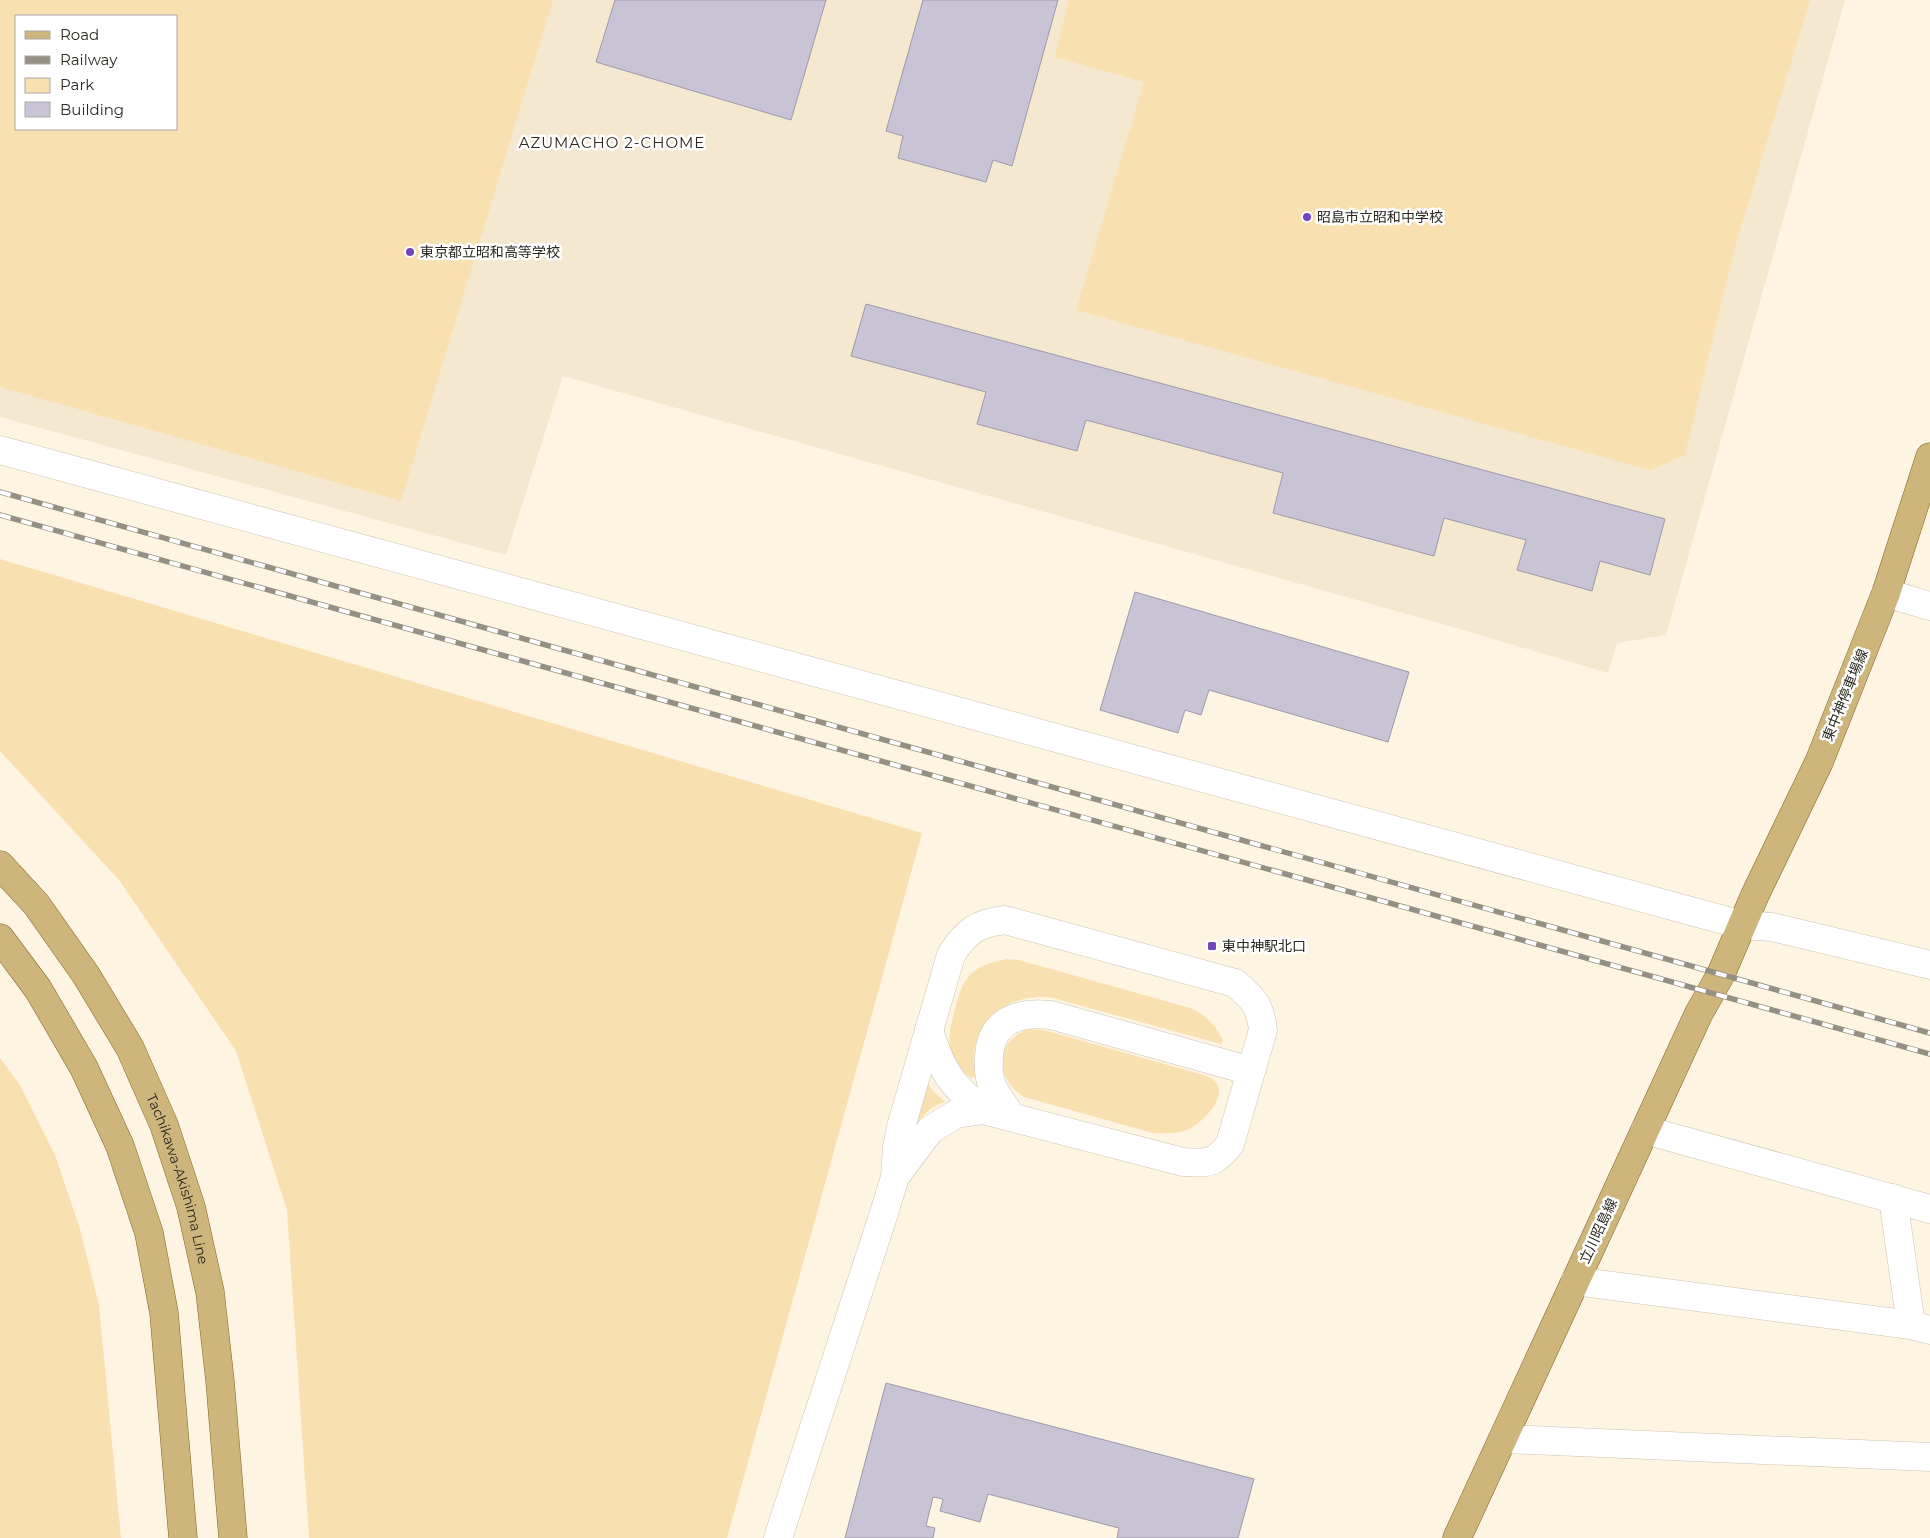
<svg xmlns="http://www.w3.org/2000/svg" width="1930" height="1538" font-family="Montserrat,'Noto Sans JP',sans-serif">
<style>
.built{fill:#f5e8d0;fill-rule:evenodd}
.green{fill:#f9e0b0;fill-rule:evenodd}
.building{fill:#c8c4d6;stroke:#9d99aa}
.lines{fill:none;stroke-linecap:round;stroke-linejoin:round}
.minor-casing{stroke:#cbc2b1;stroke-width:29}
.major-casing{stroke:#806423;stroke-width:29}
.minor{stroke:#fff;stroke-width:28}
.major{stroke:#ceb57c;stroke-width:28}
.rail-casing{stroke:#969084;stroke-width:5.5}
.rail{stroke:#fff;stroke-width:4;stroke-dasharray:11;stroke-linecap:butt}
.poi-dot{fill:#7145bd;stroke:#fff;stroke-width:2}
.labels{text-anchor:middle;stroke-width:5;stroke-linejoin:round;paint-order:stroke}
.poi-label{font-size:14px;fill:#2b2821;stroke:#fff;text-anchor:start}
.street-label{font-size:14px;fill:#2b2821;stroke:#fff}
.neighbourhood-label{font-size:15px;letter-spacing:1px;fill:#312a1c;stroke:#fff}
</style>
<rect width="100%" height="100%" fill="#fdf4e2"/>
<!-- built -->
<path class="built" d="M0 0H1845L1666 635 1617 643 1608 673 1453 627 563 376 506 555 0 417ZM16 16H176V129H16Z"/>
<!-- green -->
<g class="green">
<path d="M0 0H553L401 501 0 387ZM16 16H176V129H16Z"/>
<polygon points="1069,0 1810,0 1735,247 1685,455 1650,470 1076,310 1144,82 1055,57"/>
<polygon points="0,559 922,833 727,1538 309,1538 287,1210 236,1051 119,880 0,751"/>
<path d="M1007 959 1019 960 1190 1008C1206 1014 1215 1025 1223 1040L1221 1044 1053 998C1016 992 977 1014 974 1054 973 1061 975 1070 975 1077L971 1078C942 1057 948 1035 956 1005 959 995 962 984 969 976 978 965 993 962 1007 959Z"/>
<path d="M1028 1029 1044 1030 1207 1076C1236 1089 1205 1122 1187 1130 1175 1134 1165 1134 1153 1133L1024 1097C995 1078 993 1043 1028 1029Z"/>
<polygon points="0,1058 20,1085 55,1155 80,1229 99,1305 121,1538 0,1538"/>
<path d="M924 1084H928L932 1090 945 1102C930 1106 922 1116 914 1129Z"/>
</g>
<!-- building -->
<g class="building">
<polygon points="615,0 826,0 791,120 596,62"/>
<polygon points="923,0 1058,0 1012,166 993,160 986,182 898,158 903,136 886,131"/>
<polygon points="866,304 1665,519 1650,575 1600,561 1592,591 1517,570 1526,540 1444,518 1434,556 1273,513 1283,473 1086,420 1077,451 977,424 986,392 851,356"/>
<polygon points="1135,592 1409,672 1388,742 1209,690 1201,715 1185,710 1178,733 1100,710"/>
<polygon points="886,1383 1254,1479 1238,1538 1117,1538 1119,1528 988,1494 980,1522 940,1511 943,1499 933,1497 926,1526 935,1528 933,1538 845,1538"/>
</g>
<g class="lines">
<defs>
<g id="minor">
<polyline points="0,450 1742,925 1772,927 1930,965"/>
<polyline points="1886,593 1930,606"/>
<path d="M929 1030C941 1069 950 1085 983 1110"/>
<path d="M1012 1117C1006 1108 998 1098 993 1088 989 1078 988 1069 989 1058 990 1021 1018 1011 1051 1015L1251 1071"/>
<polyline points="1645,1130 1930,1209"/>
<polyline points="1893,1198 1911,1325"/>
<polyline points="1575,1281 1911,1325 1930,1330"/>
<polyline points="1504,1439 1930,1457"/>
<path d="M778 1538 884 1213 895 1177 897 1147 901 1127 951 955C966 931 978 923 1005 920L1235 983C1254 999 1260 1005 1263 1030L1230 1144C1214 1165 1208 1163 1183 1162L983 1110 956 1114 930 1130 895 1177"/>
</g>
<g id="major">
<path id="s1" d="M0 865 36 904 86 975 130 1048 164 1125 191 1207 210 1292 220 1381 233 1538"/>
<polyline points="0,938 38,989 84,1068 120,1146 149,1233 164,1313 183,1538"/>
<polyline points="1457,1538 1699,1013 1721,974 1755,895 1819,762 1886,593 1930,457"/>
</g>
</defs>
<!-- minor casing -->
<use href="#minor" class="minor-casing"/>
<!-- major casing -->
<use href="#major" class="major-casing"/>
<!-- minor -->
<use href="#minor" class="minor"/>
<!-- major -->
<use href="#major" class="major"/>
<defs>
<g id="rail">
<polyline points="0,492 1930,1033"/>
<polyline points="0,515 1930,1054"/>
</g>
</defs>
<!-- rail casing -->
<use href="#rail" class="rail-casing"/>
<!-- rail -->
<use href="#rail" class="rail"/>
</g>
<!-- markers -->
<g class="poi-dot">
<circle cx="1307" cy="217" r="5"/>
<circle cx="410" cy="252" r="5"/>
<rect x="1207" y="941" width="10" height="10" rx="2.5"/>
</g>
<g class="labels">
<!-- poi labels -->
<g class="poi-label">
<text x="1317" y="222">昭島市立昭和中学校</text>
<text x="420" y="257">東京都立昭和高等学校</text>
<text x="1222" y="951">東中神駅北口</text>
</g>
<!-- street labels -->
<g class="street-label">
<text transform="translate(1845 695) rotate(-68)" y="5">東中神停車場線</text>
<text dy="5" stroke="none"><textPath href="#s1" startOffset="365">Tachikawa-Akishima Line</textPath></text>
<text transform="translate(1598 1231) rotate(-65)" y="5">立川昭島線</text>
</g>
<!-- neighbourhood labels -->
<g class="neighbourhood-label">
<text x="612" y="148">AZUMACHO 2-CHOME</text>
</g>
</g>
<!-- legend -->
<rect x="15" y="15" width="162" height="115" fill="#ffffff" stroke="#aaa9a6"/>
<rect x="25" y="31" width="25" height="8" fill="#ceb57c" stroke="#aaa9a6"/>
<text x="60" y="40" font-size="15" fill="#2b2821">Road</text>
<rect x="25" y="56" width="25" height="8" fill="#969084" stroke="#aaa9a6"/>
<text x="60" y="65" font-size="15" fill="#2b2821">Railway</text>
<rect x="25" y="78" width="25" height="15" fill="#f9e0b0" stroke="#aaa9a6"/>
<text x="60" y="90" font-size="15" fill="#2b2821">Park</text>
<rect x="25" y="102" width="25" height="15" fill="#c8c4d6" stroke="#aaa9a6"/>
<text x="60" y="115" font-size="15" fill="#2b2821">Building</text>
</svg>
